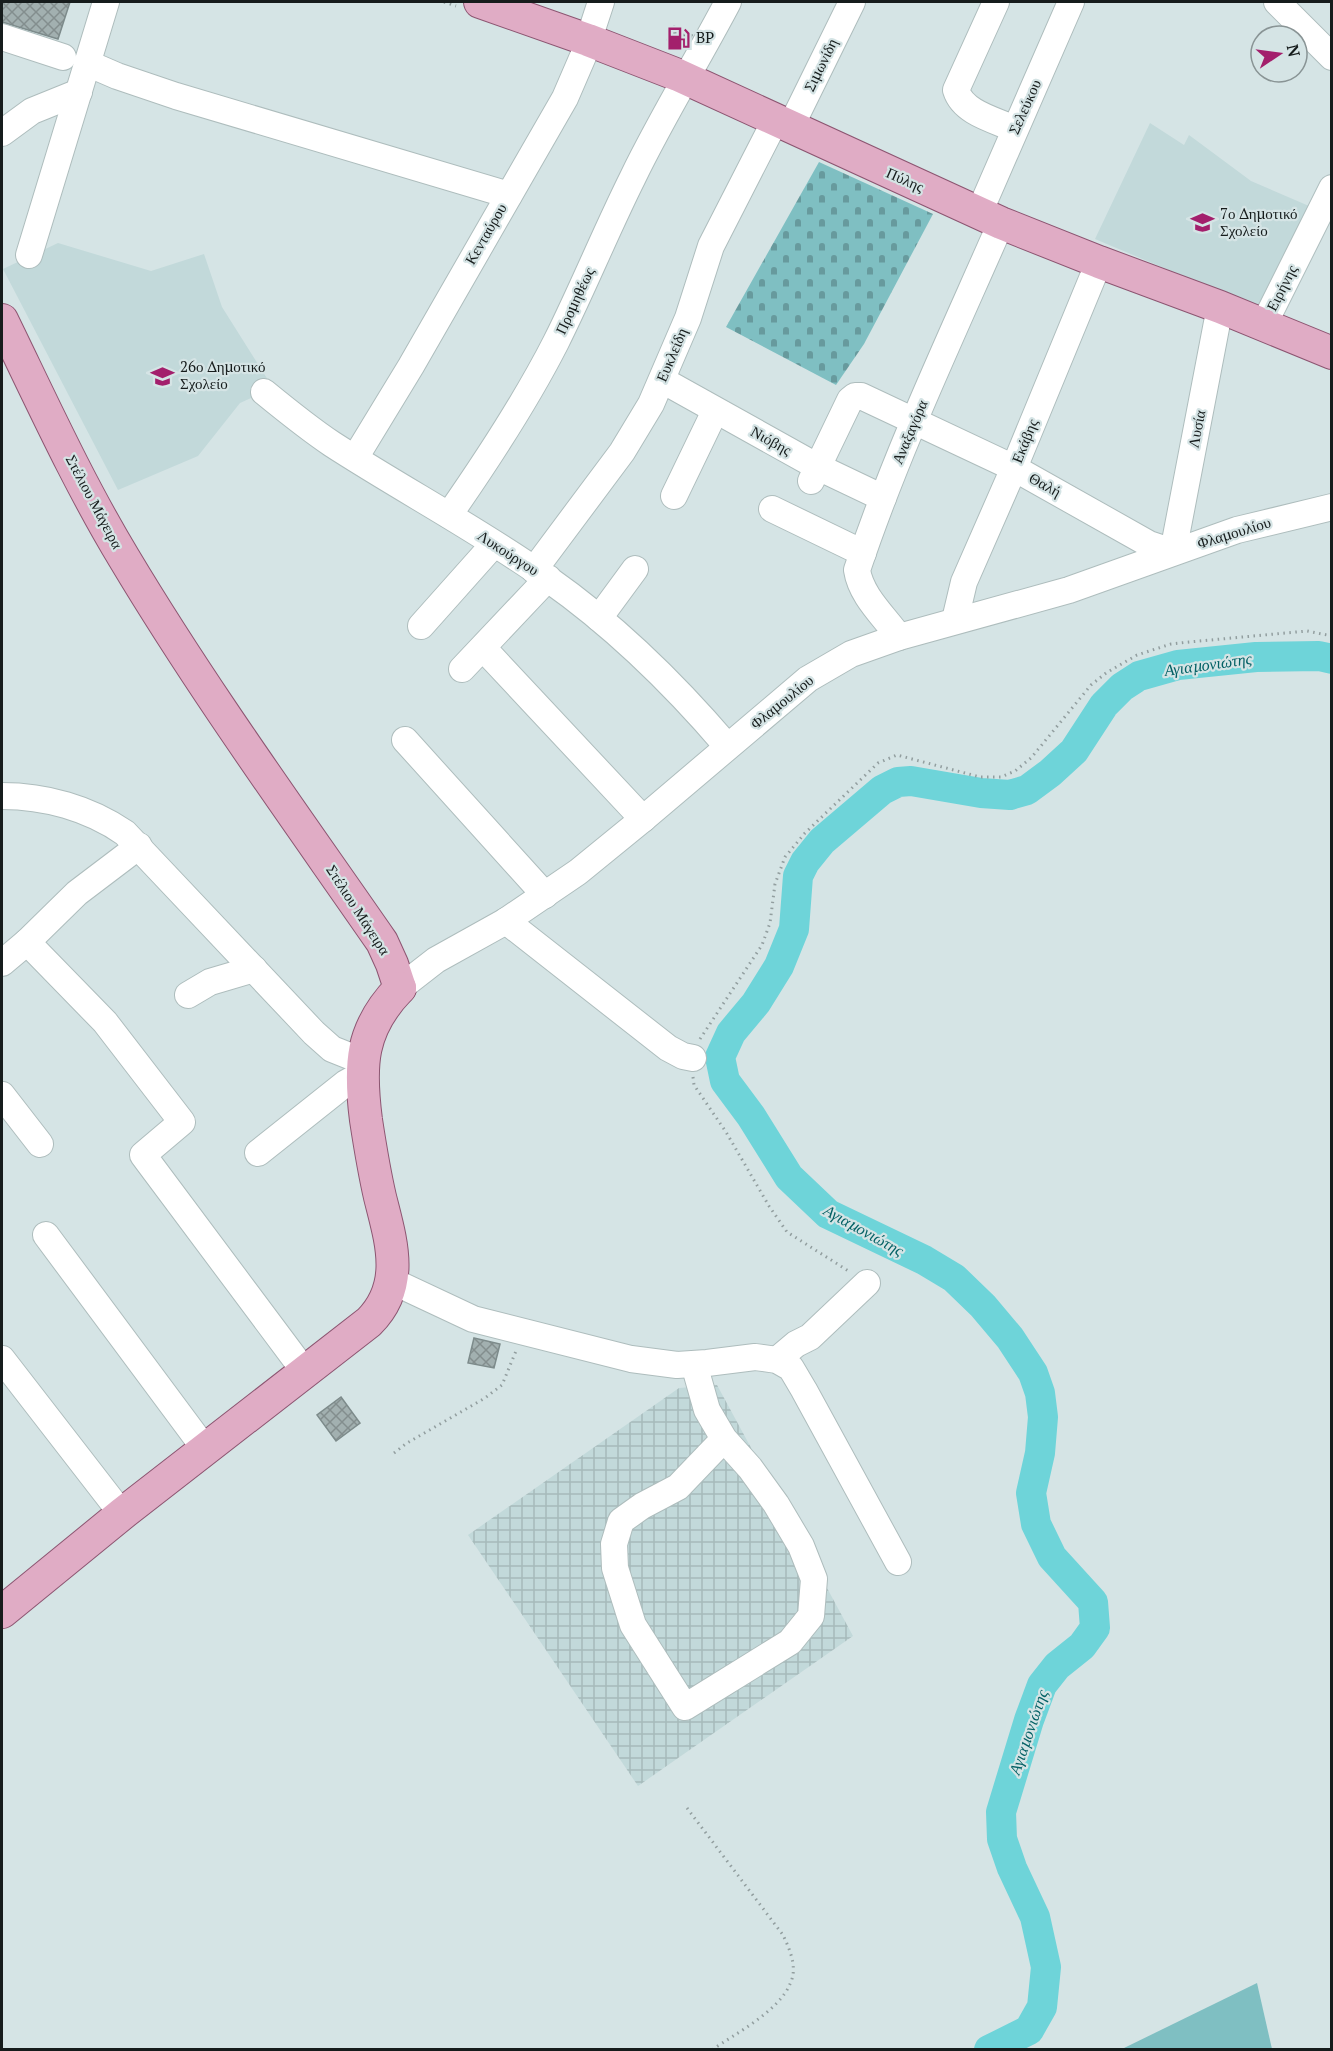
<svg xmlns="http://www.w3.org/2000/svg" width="1333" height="2051" font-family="'PT Serif',serif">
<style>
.built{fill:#c2d9da}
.industrial{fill:url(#industrial-grid)}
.grass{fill:#7fbfc2}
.cemetery{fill:url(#cemetery-stones)}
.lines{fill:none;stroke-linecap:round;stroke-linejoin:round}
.river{stroke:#6ed4d9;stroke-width:30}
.building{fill:url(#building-cross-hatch);stroke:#7d8b8b;stroke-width:1.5}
.minor-casing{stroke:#aebdbd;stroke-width:28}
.major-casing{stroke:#8c5571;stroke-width:34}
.path{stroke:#929e9f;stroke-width:3;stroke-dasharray:1.5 4.5;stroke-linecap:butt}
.minor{stroke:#fff;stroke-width:26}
.major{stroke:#e0acc5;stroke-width:32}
.labels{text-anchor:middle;stroke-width:4.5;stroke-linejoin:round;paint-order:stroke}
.poi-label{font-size:15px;fill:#161c1c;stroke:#d5e4e5;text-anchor:start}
.street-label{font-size:15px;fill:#161c1c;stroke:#d5e4e5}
.water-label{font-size:16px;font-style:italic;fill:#046165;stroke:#d5e4e5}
</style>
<defs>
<pattern id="industrial-grid" width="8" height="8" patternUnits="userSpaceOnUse" patternTransform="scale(1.5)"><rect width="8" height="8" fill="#c2d9da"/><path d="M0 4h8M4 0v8" fill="none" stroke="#a6baba"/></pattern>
<pattern id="cemetery-stones" width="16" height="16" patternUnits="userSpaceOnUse" patternTransform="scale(1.5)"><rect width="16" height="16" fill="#7fbfc2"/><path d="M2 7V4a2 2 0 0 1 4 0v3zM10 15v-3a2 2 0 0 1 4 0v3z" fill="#679a9d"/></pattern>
<pattern id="building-cross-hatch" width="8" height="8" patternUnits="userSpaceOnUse" patternTransform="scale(1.5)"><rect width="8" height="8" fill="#a2b0b0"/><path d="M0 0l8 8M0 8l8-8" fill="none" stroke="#838e8e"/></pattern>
</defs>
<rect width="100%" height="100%" fill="#d5e4e5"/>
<!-- built -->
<g class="built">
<polygon points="1150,123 1184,145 1189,135 1251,181 1309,206 1259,308 1095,239"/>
<polygon points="58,243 151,271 204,254 222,307 273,388 240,403 198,456 118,490 3,269"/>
</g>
<!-- industrial -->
<polygon class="industrial" points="717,1385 853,1636 638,1786 468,1535 679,1388"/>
<!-- grass -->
<polygon class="grass" points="1257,1983 1272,2049 1122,2049"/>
<!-- cemetery -->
<polygon class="cemetery" points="819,162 933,214 864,344 836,385 726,327"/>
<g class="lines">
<!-- river -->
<polyline class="river" points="989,2050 1029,2030 1042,2007 1046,1967 1035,1917 1012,1868 1002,1839 1001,1812 1029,1720 1042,1685 1057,1666 1082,1646 1095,1628 1093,1602 1052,1557 1036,1524 1031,1493 1040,1453 1043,1417 1040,1393 1033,1373 1010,1338 983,1306 954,1278 924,1260 828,1214 789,1177 751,1116 725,1081 720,1057 731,1033 756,1003 779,966 794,929 798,876 805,862 822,841 882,790 898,782 911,781 981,793 1010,795 1027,790 1050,773 1074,751 1104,705 1122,687 1139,676 1178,665 1256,657 1319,656 1332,659"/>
</g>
<!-- building -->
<g class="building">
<polygon points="2,2 70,2 58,39 2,22"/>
<polygon points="674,26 692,35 685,49 667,40"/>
<polygon points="474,1338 500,1344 494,1368 468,1363"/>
<polygon points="341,1397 360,1423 336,1441 317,1415"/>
</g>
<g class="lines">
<defs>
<g id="minor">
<path d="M996 2 956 90C963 113 995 120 1015 129"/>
<polyline points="1277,2 1332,57"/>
<polyline points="2,37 63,57"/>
<polyline points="87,63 117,76 176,96 509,195"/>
<polyline points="790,128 852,2"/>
<polyline points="2,133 32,111 79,92"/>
<polyline points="979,213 1071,2"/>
<polyline points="29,255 106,2"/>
<polyline points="1264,324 1332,188"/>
<polyline points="662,380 818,467 883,498"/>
<path d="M264 392C286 410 308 428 332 444 403 490 479 530 548 579 615 626 674 684 727 746"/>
<polyline points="355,458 411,366 565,98 584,54 601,2"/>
<polyline points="811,481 850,400 855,396 861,396 1014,468 1149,544 1173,552"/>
<polyline points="674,496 715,411"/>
<polyline points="772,509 863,553"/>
<path d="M449 515C488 459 525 403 556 342 583 288 606 231 633 177 662 117 697 61 728 2"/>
<polyline points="1173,552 1220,307"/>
<polyline points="534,570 622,452 651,404 688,318 711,246 775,121"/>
<polyline points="599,618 635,569"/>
<polyline points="955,620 964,582 1014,468 1099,262"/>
<polyline points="421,626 494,544"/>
<path d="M899 637C884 616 861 596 857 570 897 451 951 337 1001 223"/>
<polyline points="484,649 643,819"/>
<polyline points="462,669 548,578"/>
<polyline points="405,740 545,895"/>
<path d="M2 796C45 796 89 808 125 833L314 1033 332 1049 362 1061"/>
<polyline points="506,921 668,1048 683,1056 693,1058"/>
<polyline points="27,942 105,1022 182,1122 143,1155 305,1372"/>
<polyline points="2,963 27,942 77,893 139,846"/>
<polyline points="400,988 436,960 506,921 578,872 643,819 808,679 851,654 899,637 1069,590 1237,530 1332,507"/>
<polyline points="188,995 210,982 254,969"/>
<polyline points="2,1095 40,1144"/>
<polyline points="258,1153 346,1083 362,1074"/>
<polyline points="46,1235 205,1449"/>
<polyline points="392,1281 473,1319 631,1359 677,1365 707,1363 755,1357 777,1360 791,1368 804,1390 898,1562"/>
<polyline points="2,1359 122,1514"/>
<polyline points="777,1360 796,1344 810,1337 867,1283"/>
<polyline points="694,1364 707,1410 724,1439 750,1468 776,1504 801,1546 814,1579 811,1616 790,1642 685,1707 633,1625 615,1568 614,1544 621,1521 642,1506 678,1487 724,1439"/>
</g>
<g id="major">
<polyline points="480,2 588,40 678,75 1001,223 1099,262 1220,307 1332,353"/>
<path d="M2 320C41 400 78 482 124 558 203 690 294 815 382 942L392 964 400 988"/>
<path d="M2 1612 122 1514 369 1322C406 1285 391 1241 380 1197 374 1171 370 1146 366 1120 359 1066 360 1029 400 988"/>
</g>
</defs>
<!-- minor casing -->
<use href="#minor" class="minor-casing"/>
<!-- major casing -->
<use href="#major" class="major-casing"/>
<!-- path -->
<g class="path">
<polyline points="444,2 456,6"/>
<polyline points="700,1039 762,945 770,923 775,884 785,857 805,833 878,763 897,755 980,777 1001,777 1015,771 1031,758 1091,685 1106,673 1137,655 1171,644 1189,642 1307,631 1332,636"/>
<polyline points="693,1077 694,1085 726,1132 769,1206 787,1232 850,1272"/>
<polyline points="394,1453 407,1443 485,1398 502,1385 516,1351"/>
<path d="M687 1808 783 1935C790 1950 798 1968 790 1984 778 2012 736 2033 712 2050"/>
</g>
<!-- minor -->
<use href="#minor" class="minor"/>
<!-- major -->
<use href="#major" class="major"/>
</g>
<!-- icons -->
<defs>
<symbol id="fuel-bare" viewBox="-9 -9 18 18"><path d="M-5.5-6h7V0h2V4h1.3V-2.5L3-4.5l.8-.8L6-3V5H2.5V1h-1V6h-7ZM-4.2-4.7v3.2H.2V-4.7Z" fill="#a31f6c" stroke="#d5e4e5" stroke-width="2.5" paint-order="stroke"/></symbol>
<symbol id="school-bare" viewBox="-9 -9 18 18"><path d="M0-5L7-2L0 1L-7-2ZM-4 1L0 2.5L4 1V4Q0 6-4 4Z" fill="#a31f6c" stroke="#d5e4e5" stroke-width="2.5" paint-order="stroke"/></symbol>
</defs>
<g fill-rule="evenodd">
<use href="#fuel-bare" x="662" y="22" width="33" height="33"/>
<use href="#school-bare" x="1186" y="206" width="33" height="33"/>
<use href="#school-bare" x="146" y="360" width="33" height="33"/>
</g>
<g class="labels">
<!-- poi labels -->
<g class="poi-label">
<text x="696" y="43">BP</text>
<text x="1220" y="219">7ο Δημοτικό<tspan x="1220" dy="17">Σχολείο</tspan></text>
<text x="180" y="372">26ο Δημοτικό<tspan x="180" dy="17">Σχολείο</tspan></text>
</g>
<!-- street labels -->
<g class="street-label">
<text transform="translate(821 65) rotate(-64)" y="5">Σιμωνίδη</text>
<text transform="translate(1025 107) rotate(-66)" y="5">Σελεύκου</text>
<text transform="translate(905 180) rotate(24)" y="5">Πύλης</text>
<text transform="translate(486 234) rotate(-60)" y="5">Κενταύρου</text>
<text transform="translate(1282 288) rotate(-63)" y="5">Ειρήνης</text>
<text transform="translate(575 301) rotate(-65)" y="5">Προμηθέως</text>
<text transform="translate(672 355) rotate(-67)" y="5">Ευκλείδη</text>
<text transform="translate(1197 429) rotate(-79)" y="5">Λυσία</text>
<text transform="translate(910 432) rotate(-67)" y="5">Αναξαγόρα</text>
<text transform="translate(771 441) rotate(29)" y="5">Νιόβης</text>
<text transform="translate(1025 441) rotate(-68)" y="5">Εκάβης</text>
<text transform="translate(1045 485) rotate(29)" y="5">Θαλή</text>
<text transform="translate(94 502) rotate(62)" y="5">Στέλιου Μάγειρα</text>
<text transform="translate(1234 533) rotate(-17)" y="5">Φλαμουλίου</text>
<text transform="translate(508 553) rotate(33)" y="5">Λυκούργου</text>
<text transform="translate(782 702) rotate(-39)" y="5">Φλαμουλίου</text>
<text transform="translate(358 910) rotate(57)" y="5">Στέλιου Μάγειρα</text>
</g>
<!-- water labels -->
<g class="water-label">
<text transform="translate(1208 664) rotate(-8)" y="6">Αγιαμονιώτης</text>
<text transform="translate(864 1230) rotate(29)" y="6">Αγιαμονιώτης</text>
<text transform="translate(1028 1732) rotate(-71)" y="6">Αγιαμονιώτης</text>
</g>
</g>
<!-- border -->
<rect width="1333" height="2051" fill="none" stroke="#161c1c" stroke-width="6"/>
<!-- north arrow -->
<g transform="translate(1279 54) rotate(77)"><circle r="28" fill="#d5e4e5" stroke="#899495" stroke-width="1.5"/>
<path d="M0-4.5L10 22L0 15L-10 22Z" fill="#a31f6c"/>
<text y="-9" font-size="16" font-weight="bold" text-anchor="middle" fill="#161c1c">N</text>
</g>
</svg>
